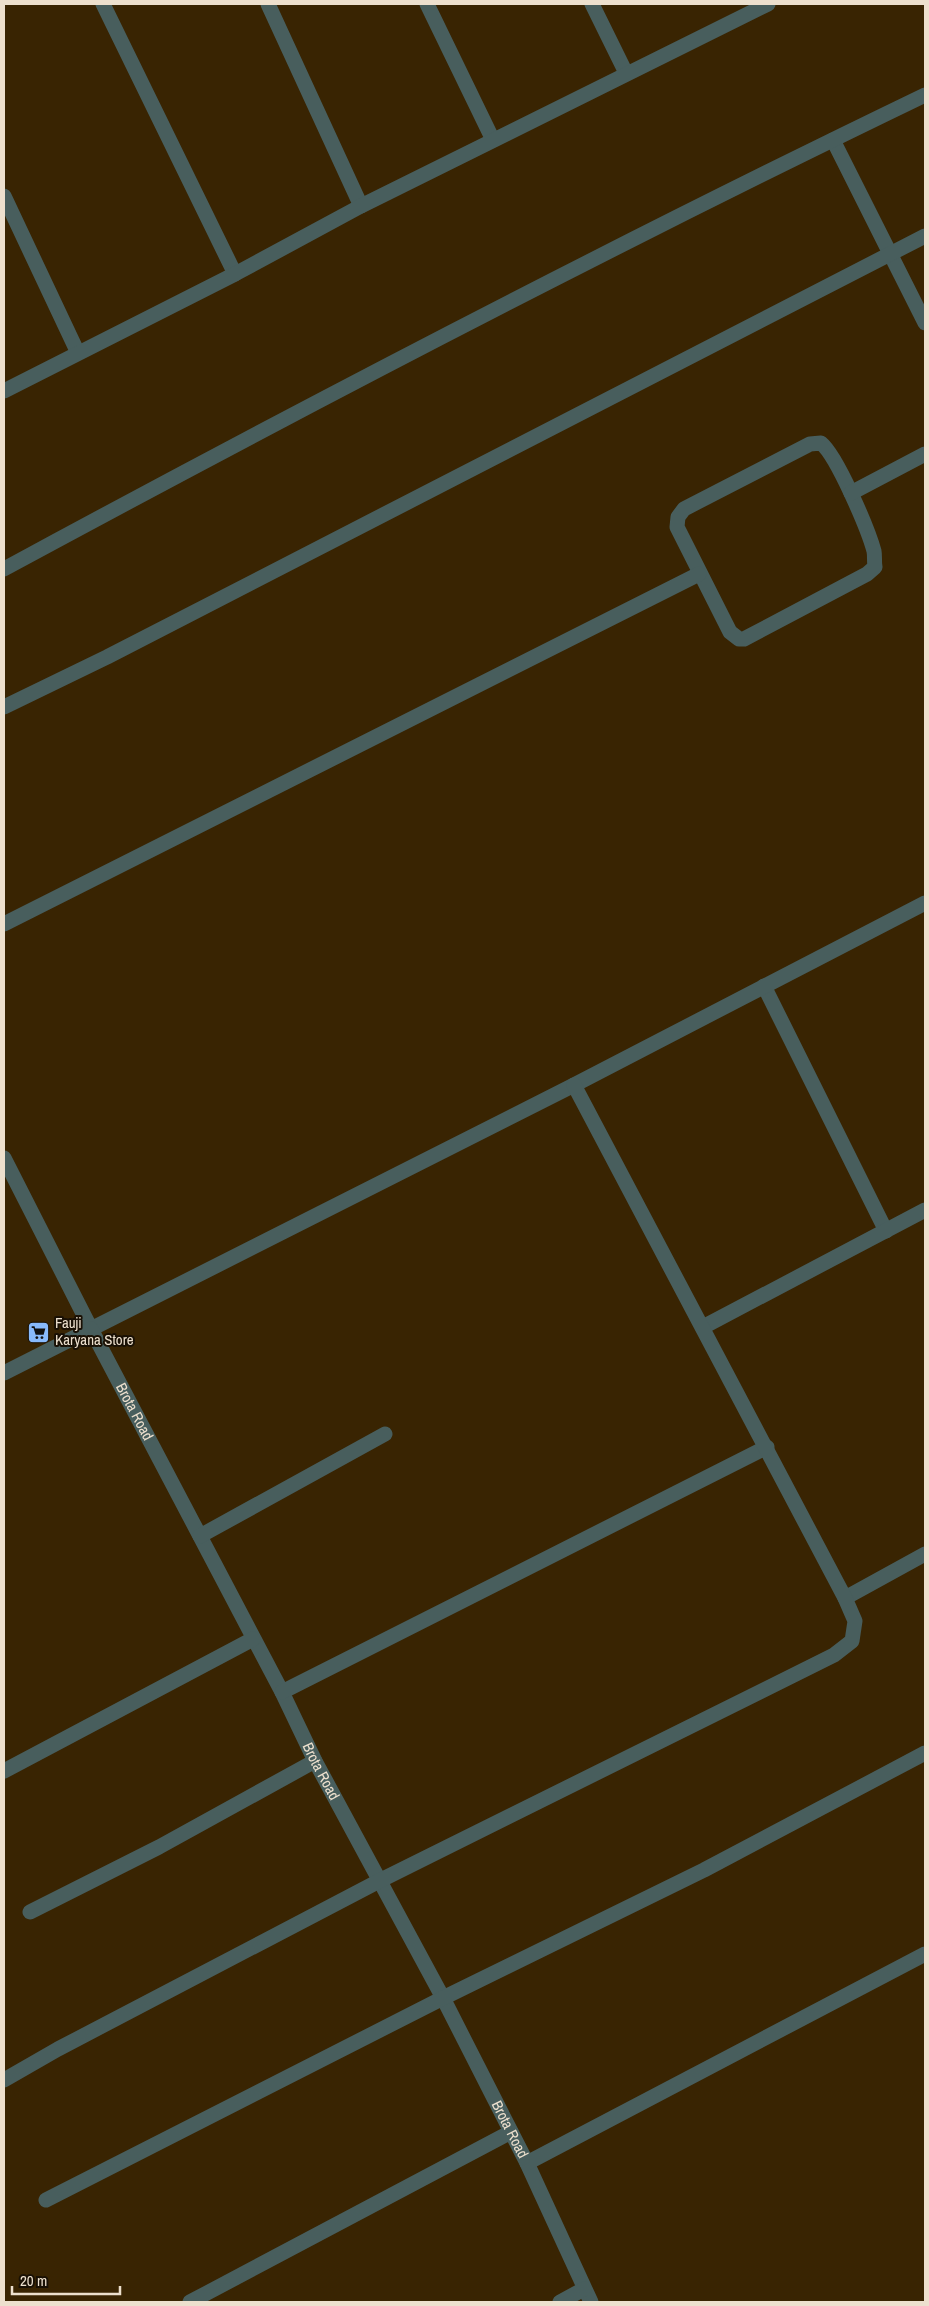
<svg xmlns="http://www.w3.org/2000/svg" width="929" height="2306" font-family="'Archivo Narrow',sans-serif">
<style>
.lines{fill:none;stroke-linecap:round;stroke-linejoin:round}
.street{stroke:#485e5d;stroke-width:15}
.labels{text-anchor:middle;stroke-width:4;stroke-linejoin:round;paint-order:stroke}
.poi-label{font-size:15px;fill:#ede0ce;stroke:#191004;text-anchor:start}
.street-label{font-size:15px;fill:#ede0ce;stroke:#191004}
</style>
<rect width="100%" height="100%" fill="#392402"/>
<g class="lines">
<!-- street -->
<g class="street">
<polyline points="103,4 235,274"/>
<polyline points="268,4 361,206"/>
<polyline points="427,4 493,140"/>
<polyline points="592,4 626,73"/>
<polyline points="833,140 925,323"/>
<polyline points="4,196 78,353"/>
<polyline points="4,391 235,274 361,206 768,4"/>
<path d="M821 443C837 456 868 529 874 551 875 556 874 562 875 567L867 574 744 639H739L730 632 677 527 678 517 684 509 810 444Z"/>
<polyline points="851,493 925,454"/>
<path d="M4 569C307 405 614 245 925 95"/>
<polyline points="4,707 107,657 925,236"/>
<polyline points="4,924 699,574"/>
<polyline points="764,986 886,1231"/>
<polyline points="4,1158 91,1329 574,1085 925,903"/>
<polyline points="703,1327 925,1210"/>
<path id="s1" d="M4 1373 91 1329 282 1692 315 1761 443 1998 527 2163 591 2302"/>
<polyline points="200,1536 385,1434"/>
<polyline points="845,1598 925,1554"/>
<polyline points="282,1692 767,1447"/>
<polyline points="4,1771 253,1639"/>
<polyline points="30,1912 159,1847 315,1761"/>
<polyline points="4,2080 58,2049 381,1880 834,1655 852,1641 855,1621 845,1598 574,1085"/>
<polyline points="527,2163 925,1954"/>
<polyline points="46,2200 443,1998 704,1870 925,1753"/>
<polyline points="190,2302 511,2132"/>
<polyline points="560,2302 584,2289"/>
</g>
</g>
<!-- icons -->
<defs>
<symbol id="supermarket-square" viewBox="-11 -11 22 22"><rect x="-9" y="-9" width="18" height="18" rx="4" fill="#88bafc" stroke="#191004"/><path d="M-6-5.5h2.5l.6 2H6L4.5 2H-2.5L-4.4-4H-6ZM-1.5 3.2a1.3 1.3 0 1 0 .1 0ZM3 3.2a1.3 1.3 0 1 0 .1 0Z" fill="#111"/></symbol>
</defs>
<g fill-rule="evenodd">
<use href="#supermarket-square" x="26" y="1320" width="25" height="25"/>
</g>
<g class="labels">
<!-- poi labels -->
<g class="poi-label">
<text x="55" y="1328">Fauji<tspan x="55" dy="17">Karyana Store</tspan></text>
</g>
<!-- street labels -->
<g class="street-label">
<text dy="5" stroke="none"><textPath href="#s1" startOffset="191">Brota Road</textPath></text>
<text dy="5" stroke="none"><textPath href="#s1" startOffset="596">Brota Road</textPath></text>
<text dy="5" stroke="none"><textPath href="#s1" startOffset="1001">Brota Road</textPath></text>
</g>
</g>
<!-- border -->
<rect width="929" height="2306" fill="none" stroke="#ede0ce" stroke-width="10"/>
<!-- scale -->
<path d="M12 2286v8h108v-8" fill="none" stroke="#ede0ce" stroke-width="2.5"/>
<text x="20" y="2286" font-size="15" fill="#ede0ce" stroke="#191004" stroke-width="4" paint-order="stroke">20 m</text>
</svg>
